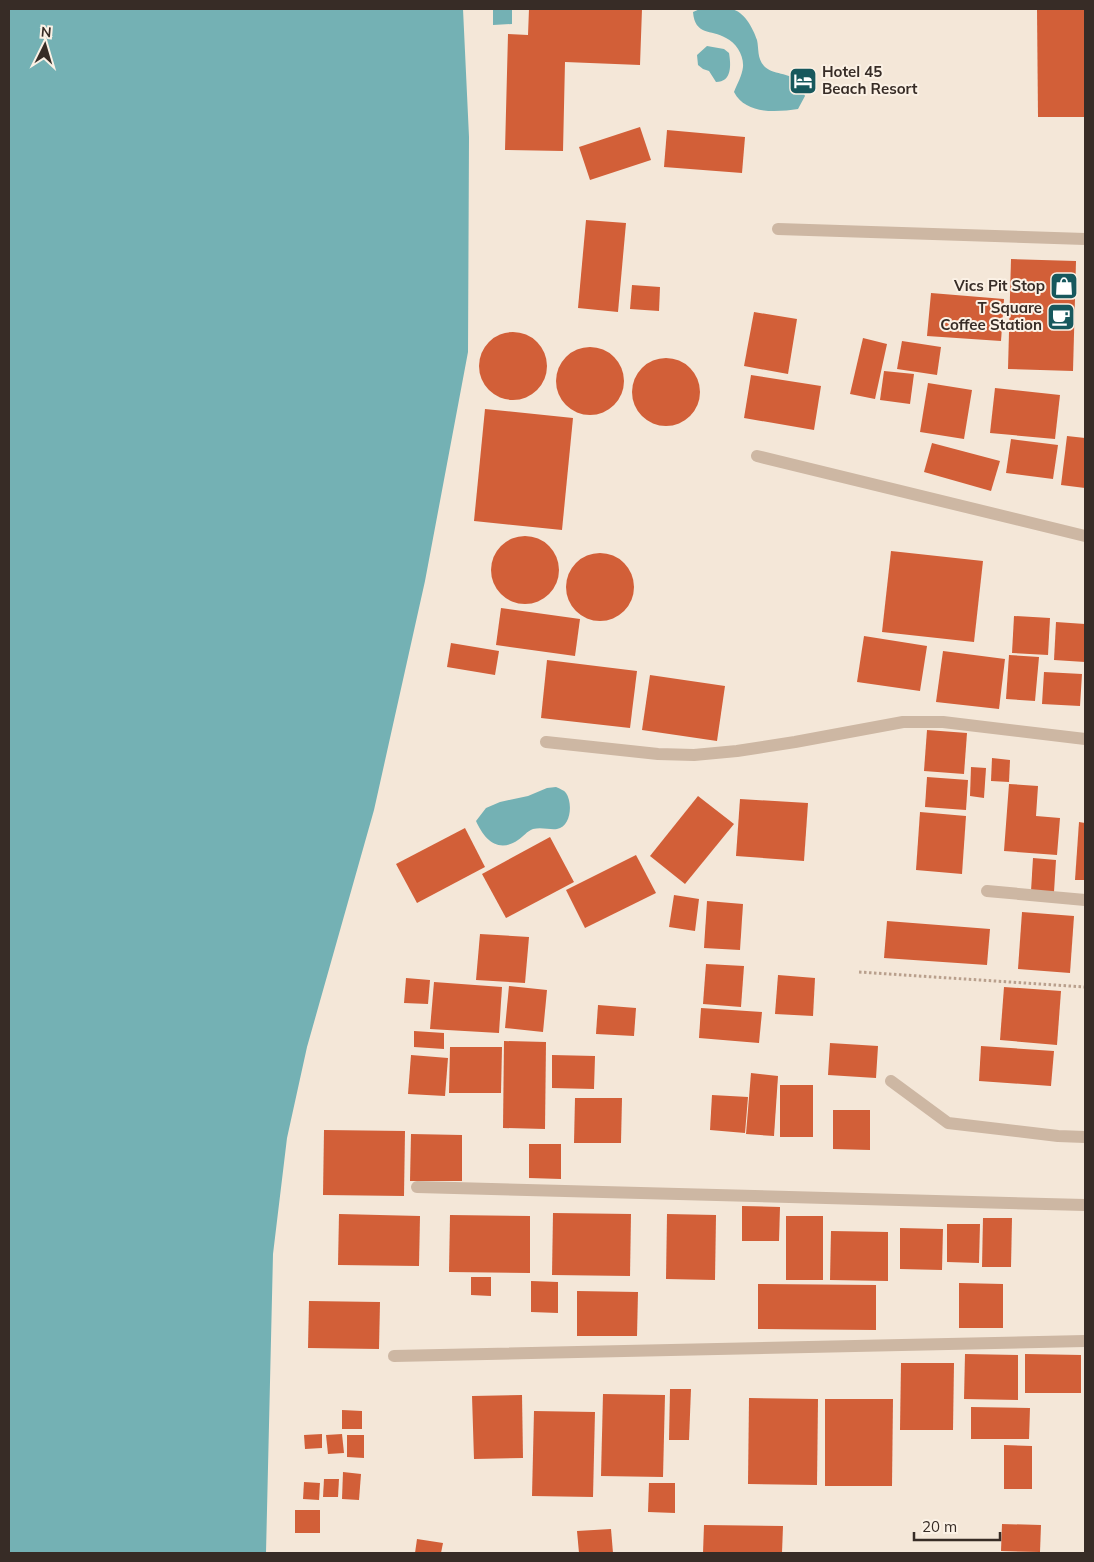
<svg xmlns="http://www.w3.org/2000/svg" width="1094" height="1562" font-family="Mulish,sans-serif">
<style>
.water{fill:#74b1b4}
.building{fill:#d25f38}
.lines{fill:none;stroke-linecap:round;stroke-linejoin:round}
.path{stroke:#b9a08d;stroke-width:3;stroke-dasharray:2.5 2.5;stroke-linecap:butt}
.service{stroke:#cdb7a3;stroke-width:12}
.minor{stroke:#cdb7a3;stroke-width:12}
.labels{text-anchor:middle;stroke-width:4;stroke-linejoin:round;paint-order:stroke}
.poi-label{font-size:15px;font-weight:bold;fill:#372c26;stroke:#fbf1e5;text-anchor:end}
</style>
<rect width="100%" height="100%" fill="#f4e7d8"/>
<!-- water -->
<g class="water">
<polygon points="9,9 463,9 469,137 468,352 425,581 374,810 307,1047 287,1138 273,1254 266,1553 9,1553"/>
<polygon points="493,9 512,9 512,24 493,25"/>
<path d="M700 9C709 9 721 7 731 9 744 11 753 28 757 40 759 49 757 58 764 66 772 75 790 72 798 82 801 86 803 92 805 96L798 109C777 112 746 115 734 92 737 84 742 76 743 67 744 55 736 43 726 38 711 29 695 36 693 12Z"/>
<path d="M707 46 724 49 729 53C731 65 732 82 716 82L709 71 703 69 698 65 697 55Z"/>
<path d="M556 787C560 789 564 790 566 793 573 803 571 827 557 829 550 830 542 827 533 829 527 831 523 837 518 840 498 854 484 839 476 821L486 808 500 802 528 796 547 788Z"/>
</g>
<!-- building -->
<g class="building">
<polygon points="529,9 642,9 640,65 565,62 563,151 505,150 508,34 528,35"/>
<polygon points="1037,9 1085,9 1085,117 1038,117"/>
<polygon points="640,127 651,160 590,180 579,147"/>
<polygon points="667,130 745,137 742,173 664,167"/>
<polygon points="586,220 626,223 618,312 578,308"/>
<polygon points="1011,259 1076,261 1073,371 1008,369"/>
<polygon points="632,285 660,287 659,311 630,309"/>
<polygon points="931,293 1004,299 1001,341 927,336"/>
<polygon points="754,312 797,319 788,374 744,366"/>
<circle cx="513" cy="366" r="34"/>
<polygon points="863,338 887,344 875,399 850,394"/>
<polygon points="902,341 941,347 937,375 897,369"/>
<circle cx="590" cy="381" r="34"/>
<circle cx="666" cy="392" r="34"/>
<polygon points="884,371 914,374 910,404 880,400"/>
<polygon points="751,375 821,386 814,430 744,418"/>
<polygon points="928,383 972,390 964,439 920,432"/>
<polygon points="995,388 1060,395 1055,439 990,433"/>
<polygon points="485,409 573,418 562,530 474,521"/>
<polygon points="1067,436 1085,438 1085,488 1061,485"/>
<polygon points="1011,439 1058,445 1053,479 1006,473"/>
<polygon points="932,443 1000,461 991,491 924,472"/>
<circle cx="525" cy="570" r="34"/>
<polygon points="891,551 983,561 974,642 882,632"/>
<circle cx="600" cy="587" r="34"/>
<polygon points="501,608 580,619 575,656 496,645"/>
<polygon points="1014,616 1050,618 1048,655 1012,653"/>
<polygon points="1056,622 1085,624 1085,662 1054,660"/>
<polygon points="864,636 927,646 920,691 857,682"/>
<polygon points="451,643 499,651 495,675 447,667"/>
<polygon points="943,651 1005,659 999,709 936,702"/>
<polygon points="1009,655 1039,657 1035,701 1006,699"/>
<polygon points="547,660 637,671 630,728 541,718"/>
<polygon points="1044,672 1082,674 1080,706 1042,704"/>
<polygon points="650,675 725,686 717,741 642,730"/>
<polygon points="927,730 967,733 964,774 924,771"/>
<polygon points="992,758 1010,760 1009,782 991,781"/>
<polygon points="971,767 986,768 984,798 970,796"/>
<polygon points="927,777 968,780 966,810 925,807"/>
<polygon points="1009,784 1038,786 1036,816 1060,818 1057,855 1004,851"/>
<polygon points="698,796 734,824 685,884 650,856"/>
<polygon points="740,799 808,803 804,861 736,856"/>
<polygon points="920,812 966,816 962,874 916,870"/>
<polygon points="1079,822 1085,823 1085,880 1075,880"/>
<polygon points="465,828 485,867 417,903 396,864"/>
<polygon points="550,837 574,882 506,918 482,874"/>
<polygon points="636,855 656,893 585,928 566,890"/>
<polygon points="1033,858 1056,860 1054,892 1031,891"/>
<polygon points="674,895 699,899 695,931 669,927"/>
<polygon points="707,901 743,904 740,950 704,948"/>
<polygon points="1022,912 1074,916 1070,973 1018,969"/>
<polygon points="887,921 990,929 987,965 884,958"/>
<polygon points="480,934 529,937 525,983 476,980"/>
<polygon points="706,964 744,966 741,1007 703,1004"/>
<polygon points="778,975 815,978 813,1016 775,1014"/>
<polygon points="406,978 430,980 428,1004 404,1003"/>
<polygon points="434,982 502,987 499,1033 430,1029"/>
<polygon points="509,986 547,990 543,1032 505,1028"/>
<polygon points="1004,987 1061,991 1057,1045 1000,1040"/>
<polygon points="598,1005 636,1008 634,1036 596,1034"/>
<polygon points="701,1008 762,1012 759,1043 699,1038"/>
<polygon points="414,1031 444,1033 444,1049 414,1047"/>
<polygon points="504,1041 546,1042 545,1129 503,1128"/>
<polygon points="830,1043 878,1046 876,1078 828,1075"/>
<polygon points="981,1046 1054,1051 1051,1086 979,1081"/>
<polygon points="450,1047 502,1047 501,1093 449,1093"/>
<polygon points="411,1055 448,1058 445,1096 408,1094"/>
<polygon points="552,1055 595,1056 594,1089 552,1088"/>
<polygon points="751,1073 778,1076 774,1136 746,1134"/>
<rect x="780" y="1085" width="33" height="52"/>
<polygon points="712,1095 748,1097 745,1133 710,1130"/>
<polygon points="575,1098 622,1098 621,1143 574,1143"/>
<polygon points="833,1110 870,1110 870,1150 833,1149"/>
<polygon points="324,1130 405,1131 404,1196 323,1195"/>
<polygon points="411,1134 462,1135 462,1181 410,1181"/>
<polygon points="529,1144 561,1144 561,1179 529,1178"/>
<polygon points="742,1206 780,1207 779,1241 742,1241"/>
<polygon points="553,1213 631,1214 630,1276 552,1275"/>
<polygon points="339,1214 420,1216 419,1266 338,1265"/>
<polygon points="667,1214 716,1215 715,1280 666,1279"/>
<polygon points="450,1215 530,1216 530,1273 449,1272"/>
<rect x="786" y="1216" width="37" height="64"/>
<polygon points="983,1218 1012,1218 1011,1267 982,1267"/>
<polygon points="947,1224 980,1224 979,1263 947,1262"/>
<polygon points="900,1228 943,1229 942,1270 900,1269"/>
<polygon points="831,1231 888,1232 888,1281 830,1280"/>
<polygon points="471,1277 491,1277 491,1296 471,1295"/>
<polygon points="531,1281 558,1282 558,1313 531,1312"/>
<polygon points="959,1283 1003,1284 1003,1328 959,1328"/>
<polygon points="758,1284 876,1285 876,1330 758,1329"/>
<polygon points="577,1291 638,1292 637,1336 577,1336"/>
<polygon points="309,1301 380,1302 379,1349 308,1348"/>
<polygon points="965,1354 1018,1355 1018,1400 964,1399"/>
<polygon points="1025,1354 1081,1355 1081,1393 1025,1393"/>
<polygon points="901,1363 954,1363 953,1430 900,1430"/>
<polygon points="670,1389 691,1389 689,1440 669,1440"/>
<polygon points="603,1394 665,1395 663,1477 601,1476"/>
<polygon points="522,1395 523,1458 474,1459 472,1396"/>
<polygon points="749,1398 818,1399 817,1485 748,1484"/>
<polygon points="825,1399 893,1399 892,1486 825,1486"/>
<polygon points="971,1407 1030,1408 1029,1439 971,1439"/>
<polygon points="342,1410 362,1411 362,1429 342,1429"/>
<polygon points="534,1411 595,1412 593,1497 532,1496"/>
<polygon points="322,1434 322,1448 305,1449 304,1435"/>
<polygon points="342,1434 344,1453 328,1454 326,1435"/>
<polygon points="347,1435 364,1435 364,1458 347,1457"/>
<polygon points="1004,1445 1032,1446 1032,1489 1004,1489"/>
<polygon points="343,1472 361,1474 359,1500 342,1499"/>
<polygon points="324,1479 339,1479 338,1497 323,1497"/>
<polygon points="304,1482 320,1483 319,1500 303,1499"/>
<polygon points="649,1483 675,1483 675,1513 648,1512"/>
<rect x="295" y="1510" width="25" height="23"/>
<polygon points="1002,1524 1041,1525 1040,1552 1001,1551"/>
<polygon points="704,1525 783,1526 782,1553 703,1553"/>
<polygon points="611,1529 613,1553 579,1553 577,1531"/>
<polygon points="417,1539 443,1543 441,1553 415,1553"/>
</g>
<g class="lines">
<!-- path -->
<polyline class="path" points="859,972 1085,987"/>
<!-- service -->
<g class="service">
<polyline points="778,229 1085,239"/>
<polyline points="757,456 1085,536"/>
<polyline points="546,742 658,754 694,755 737,751 795,742 903,722 943,722 1085,739"/>
<polyline points="987,891 1085,900"/>
<polyline points="891,1081 948,1123 1058,1136 1085,1137"/>
</g>
<!-- minor -->
<g class="minor">
<polyline points="417,1187 1085,1205"/>
<polyline points="394,1356 1085,1341"/>
</g>
</g>
<!-- icons -->
<defs>
<symbol id="hotel-square" viewBox="-11 -11 22 22"><rect x="-9" y="-9" width="18" height="18" rx="4" fill="#17585d" stroke="#fbf1e5"/><path d="M-6-4.5h1.5V1H6V5H4.5V3h-9V5H-6ZM-4 0a1.8 1.8 0 1 1 3.6 0ZM.5 0V-2.5h3Q6-2.5 6 0Z" fill="#fff"/></symbol>
<symbol id="shop-square" viewBox="-11 -11 22 22"><rect x="-9" y="-9" width="18" height="18" rx="4" fill="#17585d" stroke="#fbf1e5"/><path d="M-5-2.5h2.3a2.7 3.5 0 0 1 5.4 0H5L5.5 6h-11ZM-1.5-2.5h3a1.5 2.3 0 0 0-3 0Z" fill="#fff"/></symbol>
<symbol id="cafe-square" viewBox="-11 -11 22 22"><rect x="-9" y="-9" width="18" height="18" rx="4" fill="#17585d" stroke="#fbf1e5"/><path d="M-5.5-4.5H6V0H3Q3 3.5 0 3.5H-2.5Q-5.5 3.5-5.5 0ZM3-3.2v2h1.7v-2ZM-6 4.5H4V6H-6Z" fill="#fff"/></symbol>
</defs>
<g fill-rule="evenodd">
<use href="#hotel-square" x="787" y="65" width="32" height="32"/>
<use href="#shop-square" x="1048" y="270" width="32" height="32"/>
<use href="#cafe-square" x="1045" y="301" width="32" height="32"/>
</g>
<g class="labels">
<!-- poi labels -->
<g class="poi-label">
<text x="822" y="77" text-anchor="start">Hotel 45<tspan x="822" dy="17">Beach Resort</tspan></text>
<text x="1045" y="291">Vics Pit Stop</text>
<text x="1042" y="313">T Square<tspan x="1042" dy="17">Coffee Station</tspan></text>
</g>
</g>
<!-- border -->
<rect width="1094" height="1562" fill="none" stroke="#372c26" stroke-width="20"/>
<!-- north arrow -->
<g transform="translate(45 45) rotate(5)" stroke="#fbf1e5" stroke-width="4" paint-order="stroke">
<path d="M0-4L9 19L0 12L-9 19Z" fill="#372c26"/>
<text y="-8" font-size="14" font-weight="bold" text-anchor="middle" fill="#372c26">N</text>
</g>
<!-- scale -->
<path d="M914 1532v8h86v-8" fill="none" stroke="#372c26" stroke-width="2.5"/>
<text x="922" y="1532" font-size="15" fill="#372c26" stroke="#fbf1e5" stroke-width="4" paint-order="stroke">20 m</text>
</svg>
